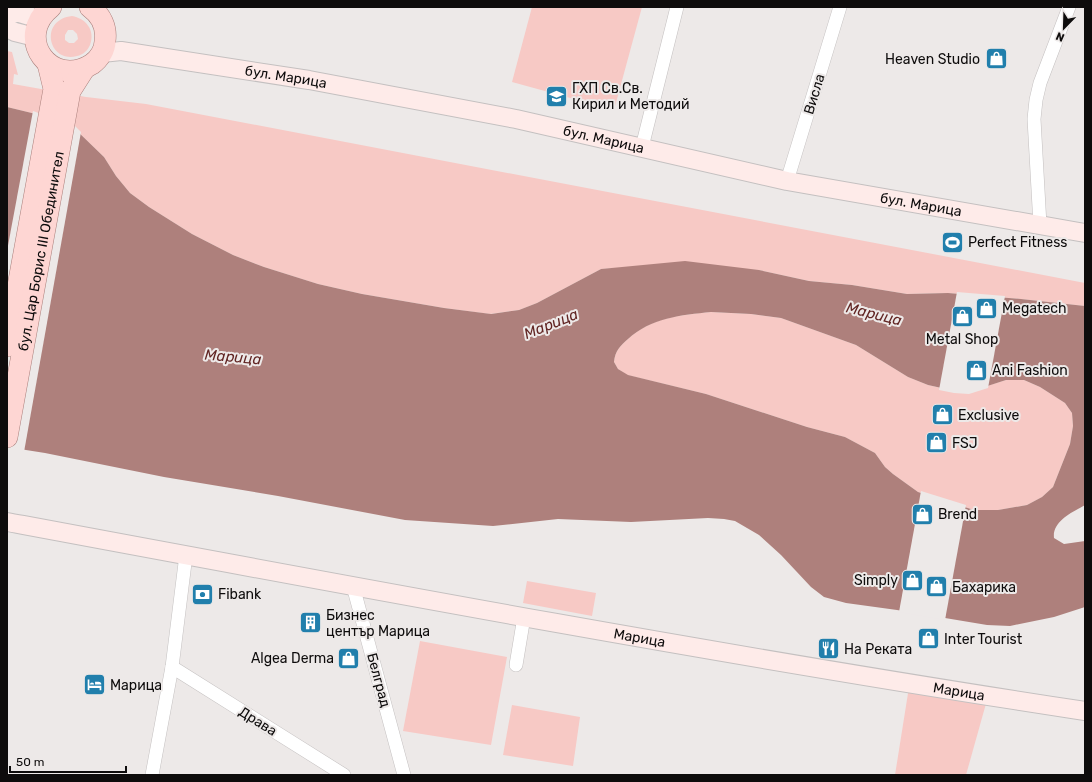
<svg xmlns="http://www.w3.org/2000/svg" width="1092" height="782" font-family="Rubik,sans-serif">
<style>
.green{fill:#f7c9c5;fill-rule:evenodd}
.water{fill:#ae807c;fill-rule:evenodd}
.pier{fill:#ede9e8}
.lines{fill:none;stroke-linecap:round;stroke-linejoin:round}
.street-casing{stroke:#c4c0c0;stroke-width:14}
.secondary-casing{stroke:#c4c0c0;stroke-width:20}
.primary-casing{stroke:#a97e7a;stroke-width:22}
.street{stroke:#fff;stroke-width:13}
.secondary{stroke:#feebe9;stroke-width:18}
.primary{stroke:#fed6d3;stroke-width:21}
.labels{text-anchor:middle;stroke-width:4;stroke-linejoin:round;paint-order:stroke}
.poi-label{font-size:14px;fill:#0e0c0c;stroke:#ede9e8;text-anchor:start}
.street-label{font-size:14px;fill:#0e0c0c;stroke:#ede9e8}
.water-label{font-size:15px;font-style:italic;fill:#622624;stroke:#ede9e8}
</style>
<rect width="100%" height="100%" fill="#ede9e8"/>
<!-- green -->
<g class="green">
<polygon points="532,7 642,7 614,110 512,82"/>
<path d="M72 16C85 18 96 30 90 45 88 50 83 55 77 56 49 64 38 20 72 16ZM68 30H73L77 34 78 39 74 43H69L65 40V35Z"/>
<polygon points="7,51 12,52 18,75 14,74 13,84 86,97 146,104 1085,283 1085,306 1021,299 948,293 907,294 852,285 809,281 759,270 635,267 601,269 537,303 519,310 490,314 444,308 362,294 318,284 264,267 233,255 192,234 149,207 130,193 116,176 104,157 74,128 40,115 7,107"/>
<path d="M711 312 751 314 781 318 856 345 908 377 928 385 954 391 968 392 1006 380H1024L1040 387 1065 403 1072 413 1073 426 1070 444 1053 487 1042 497 1027 505 998 510H974L918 492 893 474 885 467 875 453 845 437 807 427 706 394 627 375 618 369 614 362C615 351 620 346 628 339 652 317 681 315 711 312Z"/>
<polygon points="527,581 596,593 592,616 523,603"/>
<polygon points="420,641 507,657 491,745 403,731"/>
<polygon points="909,687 987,700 966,775 895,775"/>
<polygon points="512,705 580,717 573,766 503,755"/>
</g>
<!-- water -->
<path class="water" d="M7 107 40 115 74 128 104 157 116 176 130 193 149 207 192 234 233 255 264 267 318 284 362 294 444 308 491 314 519 310 537 303 601 269 685 261 759 270 809 281 852 285 907 294 948 293 1021 299 1085 306V505C1073 512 1052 521 1054 538L1064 544 1085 541V607L1054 617 1010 626 987 625 897 610 846 603 824 597 811 587 781 555 759 535 735 521 724 519 708 518 631 522 558 519 493 526 405 520 278 496 164 477 45 453 7 447ZM711 312 751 314 781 318 856 345 908 377 928 385 955 391 969 392 1006 380H1024L1040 387 1065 403 1072 413 1073 426 1070 444 1053 487 1042 497 1027 505 998 510H974L918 492 893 474 885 467 875 453 845 437 807 427 706 394 628 375 618 369 614 362C615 351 620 346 628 339 651 318 681 315 711 312Z"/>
<!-- pier -->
<g class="pier">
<polygon points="33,111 75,126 81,132 24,452 7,449 7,251"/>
<polygon points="957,292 1005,296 988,388 969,394 954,393 939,390"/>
<polygon points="921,491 966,505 945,620 899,612"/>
</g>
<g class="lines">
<defs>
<g id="street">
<polyline points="642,147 677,7"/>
<polyline points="787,181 840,7"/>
<polyline points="1040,225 1034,119 1036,100 1040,83 1069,7"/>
<polyline points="353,586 404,775"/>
<polyline points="516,665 524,617"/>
<polyline points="172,667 344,775"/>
<polyline points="152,775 172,667 186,555"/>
</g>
<g id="secondary">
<polyline points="7,13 19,13 39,19"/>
<polyline points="7,28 15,32 35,37"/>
<path id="s1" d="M102 53 121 51 309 80 516 119 787 181 1085 233"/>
<path id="s2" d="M7 522C366 589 724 656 1085 711"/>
</g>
<g id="primary">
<path d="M51 7C13 37 51 90 92 64 99 59 105 50 105 41 107 27 101 15 90 7"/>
<polyline points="7,346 54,89 48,64"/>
<path id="s3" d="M7 437 70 91 84 69"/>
</g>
</defs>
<!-- street casing -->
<use href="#street" class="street-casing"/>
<!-- secondary casing -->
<use href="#secondary" class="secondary-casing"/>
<!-- primary casing -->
<use href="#primary" class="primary-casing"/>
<!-- street -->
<use href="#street" class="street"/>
<!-- secondary -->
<use href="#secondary" class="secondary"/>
<!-- primary -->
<use href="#primary" class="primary"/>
</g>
<!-- icons -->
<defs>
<symbol id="shop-square" viewBox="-11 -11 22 22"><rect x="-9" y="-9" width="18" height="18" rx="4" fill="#217fac" stroke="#ede9e8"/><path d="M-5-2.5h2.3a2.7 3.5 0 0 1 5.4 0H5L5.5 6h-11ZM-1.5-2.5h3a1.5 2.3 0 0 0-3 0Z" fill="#fff"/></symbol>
<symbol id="school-square" viewBox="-11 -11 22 22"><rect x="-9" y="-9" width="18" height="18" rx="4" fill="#217fac" stroke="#ede9e8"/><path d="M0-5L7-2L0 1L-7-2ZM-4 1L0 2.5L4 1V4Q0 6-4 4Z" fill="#fff"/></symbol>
<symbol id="stadium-square" viewBox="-11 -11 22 22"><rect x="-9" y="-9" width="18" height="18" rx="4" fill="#217fac" stroke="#ede9e8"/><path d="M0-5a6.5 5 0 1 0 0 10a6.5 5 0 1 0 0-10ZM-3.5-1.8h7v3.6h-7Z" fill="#fff"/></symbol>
<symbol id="bank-square" viewBox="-11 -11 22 22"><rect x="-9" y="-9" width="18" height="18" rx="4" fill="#217fac" stroke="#ede9e8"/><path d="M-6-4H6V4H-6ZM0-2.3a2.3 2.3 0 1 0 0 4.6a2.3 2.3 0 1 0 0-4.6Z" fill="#fff"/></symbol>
<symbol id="building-square" viewBox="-11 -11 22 22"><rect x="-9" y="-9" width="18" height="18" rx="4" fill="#217fac" stroke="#ede9e8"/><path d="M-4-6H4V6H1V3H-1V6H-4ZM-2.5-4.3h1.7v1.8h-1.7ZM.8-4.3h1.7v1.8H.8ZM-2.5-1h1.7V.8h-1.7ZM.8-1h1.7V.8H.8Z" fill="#fff"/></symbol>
<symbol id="restaurant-square" viewBox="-11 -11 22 22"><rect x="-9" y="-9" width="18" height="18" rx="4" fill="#217fac" stroke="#ede9e8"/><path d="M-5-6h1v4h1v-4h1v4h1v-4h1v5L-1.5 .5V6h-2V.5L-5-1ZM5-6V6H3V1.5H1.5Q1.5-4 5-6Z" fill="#fff"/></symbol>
<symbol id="hotel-square" viewBox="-11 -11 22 22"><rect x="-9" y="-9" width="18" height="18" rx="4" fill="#217fac" stroke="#ede9e8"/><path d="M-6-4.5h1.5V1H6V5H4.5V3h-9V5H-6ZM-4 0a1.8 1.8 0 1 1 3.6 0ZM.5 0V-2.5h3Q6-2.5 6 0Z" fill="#fff"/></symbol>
</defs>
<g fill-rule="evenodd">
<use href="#shop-square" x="984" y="46" width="25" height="25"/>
<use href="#school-square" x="544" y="84" width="25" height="25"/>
<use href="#stadium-square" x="940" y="230" width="25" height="25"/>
<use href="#shop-square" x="974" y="296" width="25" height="25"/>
<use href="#shop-square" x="950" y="304" width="25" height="25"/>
<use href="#shop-square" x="964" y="358" width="25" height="25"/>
<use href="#shop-square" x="930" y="402" width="25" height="25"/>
<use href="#shop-square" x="924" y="430" width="25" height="25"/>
<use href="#shop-square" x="910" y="502" width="25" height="25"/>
<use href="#shop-square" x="900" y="568" width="25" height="25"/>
<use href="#shop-square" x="924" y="574" width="25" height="25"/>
<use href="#bank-square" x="190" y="582" width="25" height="25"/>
<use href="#building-square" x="298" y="610" width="25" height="25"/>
<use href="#shop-square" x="916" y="626" width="25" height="25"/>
<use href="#restaurant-square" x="816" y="636" width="25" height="25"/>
<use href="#shop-square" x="336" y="646" width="25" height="25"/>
<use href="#hotel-square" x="82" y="672" width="25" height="25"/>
</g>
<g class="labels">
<!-- poi labels -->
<g class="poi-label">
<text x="980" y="64" text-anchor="end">Heaven Studio</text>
<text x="572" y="93">ГХП Св.Св.<tspan x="572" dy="16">Кирил и Методий</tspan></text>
<text x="968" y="247">Perfect Fitness</text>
<text x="1002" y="313">Megatech</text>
<text x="962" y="344" text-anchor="middle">Metal Shop</text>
<text x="992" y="375">Ani Fashion</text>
<text x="958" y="420">Exclusive</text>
<text x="952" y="448">FSJ</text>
<text x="938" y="519">Brend</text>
<text x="898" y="585" text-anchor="end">Simply</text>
<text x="952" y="592">Бахарика</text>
<text x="218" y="599">Fibank</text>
<text x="326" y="620">Бизнес<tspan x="326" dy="16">център Марица</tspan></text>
<text x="944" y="644">Inter Tourist</text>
<text x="844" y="654">На Реката</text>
<text x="334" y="663" text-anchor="end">Algea Derma</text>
<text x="110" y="690">Марица</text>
</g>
<!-- street labels -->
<g class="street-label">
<text dy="5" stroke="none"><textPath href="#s1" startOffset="186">бул. Марица</textPath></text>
<text transform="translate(814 94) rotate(-73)" y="5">Висла</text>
<text dy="5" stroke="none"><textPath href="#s1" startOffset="510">бул. Марица</textPath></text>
<text dy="5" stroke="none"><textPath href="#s1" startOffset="834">бул. Марица</textPath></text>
<text dy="5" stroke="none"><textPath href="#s3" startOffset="189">бул. Цар Борис III Обединител</textPath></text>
<text dy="5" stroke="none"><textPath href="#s2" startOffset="643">Марица</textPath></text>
<text transform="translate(379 680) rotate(75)" y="5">Белград</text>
<text dy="5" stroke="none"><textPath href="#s2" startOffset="967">Марица</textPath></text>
<text transform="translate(258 721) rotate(32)" y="5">Драва</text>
</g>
<!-- water labels -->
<g class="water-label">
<text transform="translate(874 314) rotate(14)" y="5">Марица</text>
<text transform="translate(551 324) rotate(-22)" y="5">Марица</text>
<text transform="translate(233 357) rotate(5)" y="5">Марица</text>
</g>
</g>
<!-- border -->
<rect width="1092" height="782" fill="none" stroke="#0e0c0c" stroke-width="16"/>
<!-- north arrow -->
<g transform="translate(1064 28) rotate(203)" stroke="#ede9e8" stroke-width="3" paint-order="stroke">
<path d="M0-3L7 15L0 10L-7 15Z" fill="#0e0c0c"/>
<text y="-6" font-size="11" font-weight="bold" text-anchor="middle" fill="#0e0c0c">N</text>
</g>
<!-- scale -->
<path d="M10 766v6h116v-6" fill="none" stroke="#0e0c0c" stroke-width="2"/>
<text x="16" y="766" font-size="12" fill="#0e0c0c" stroke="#ede9e8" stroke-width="3" paint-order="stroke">50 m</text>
</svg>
